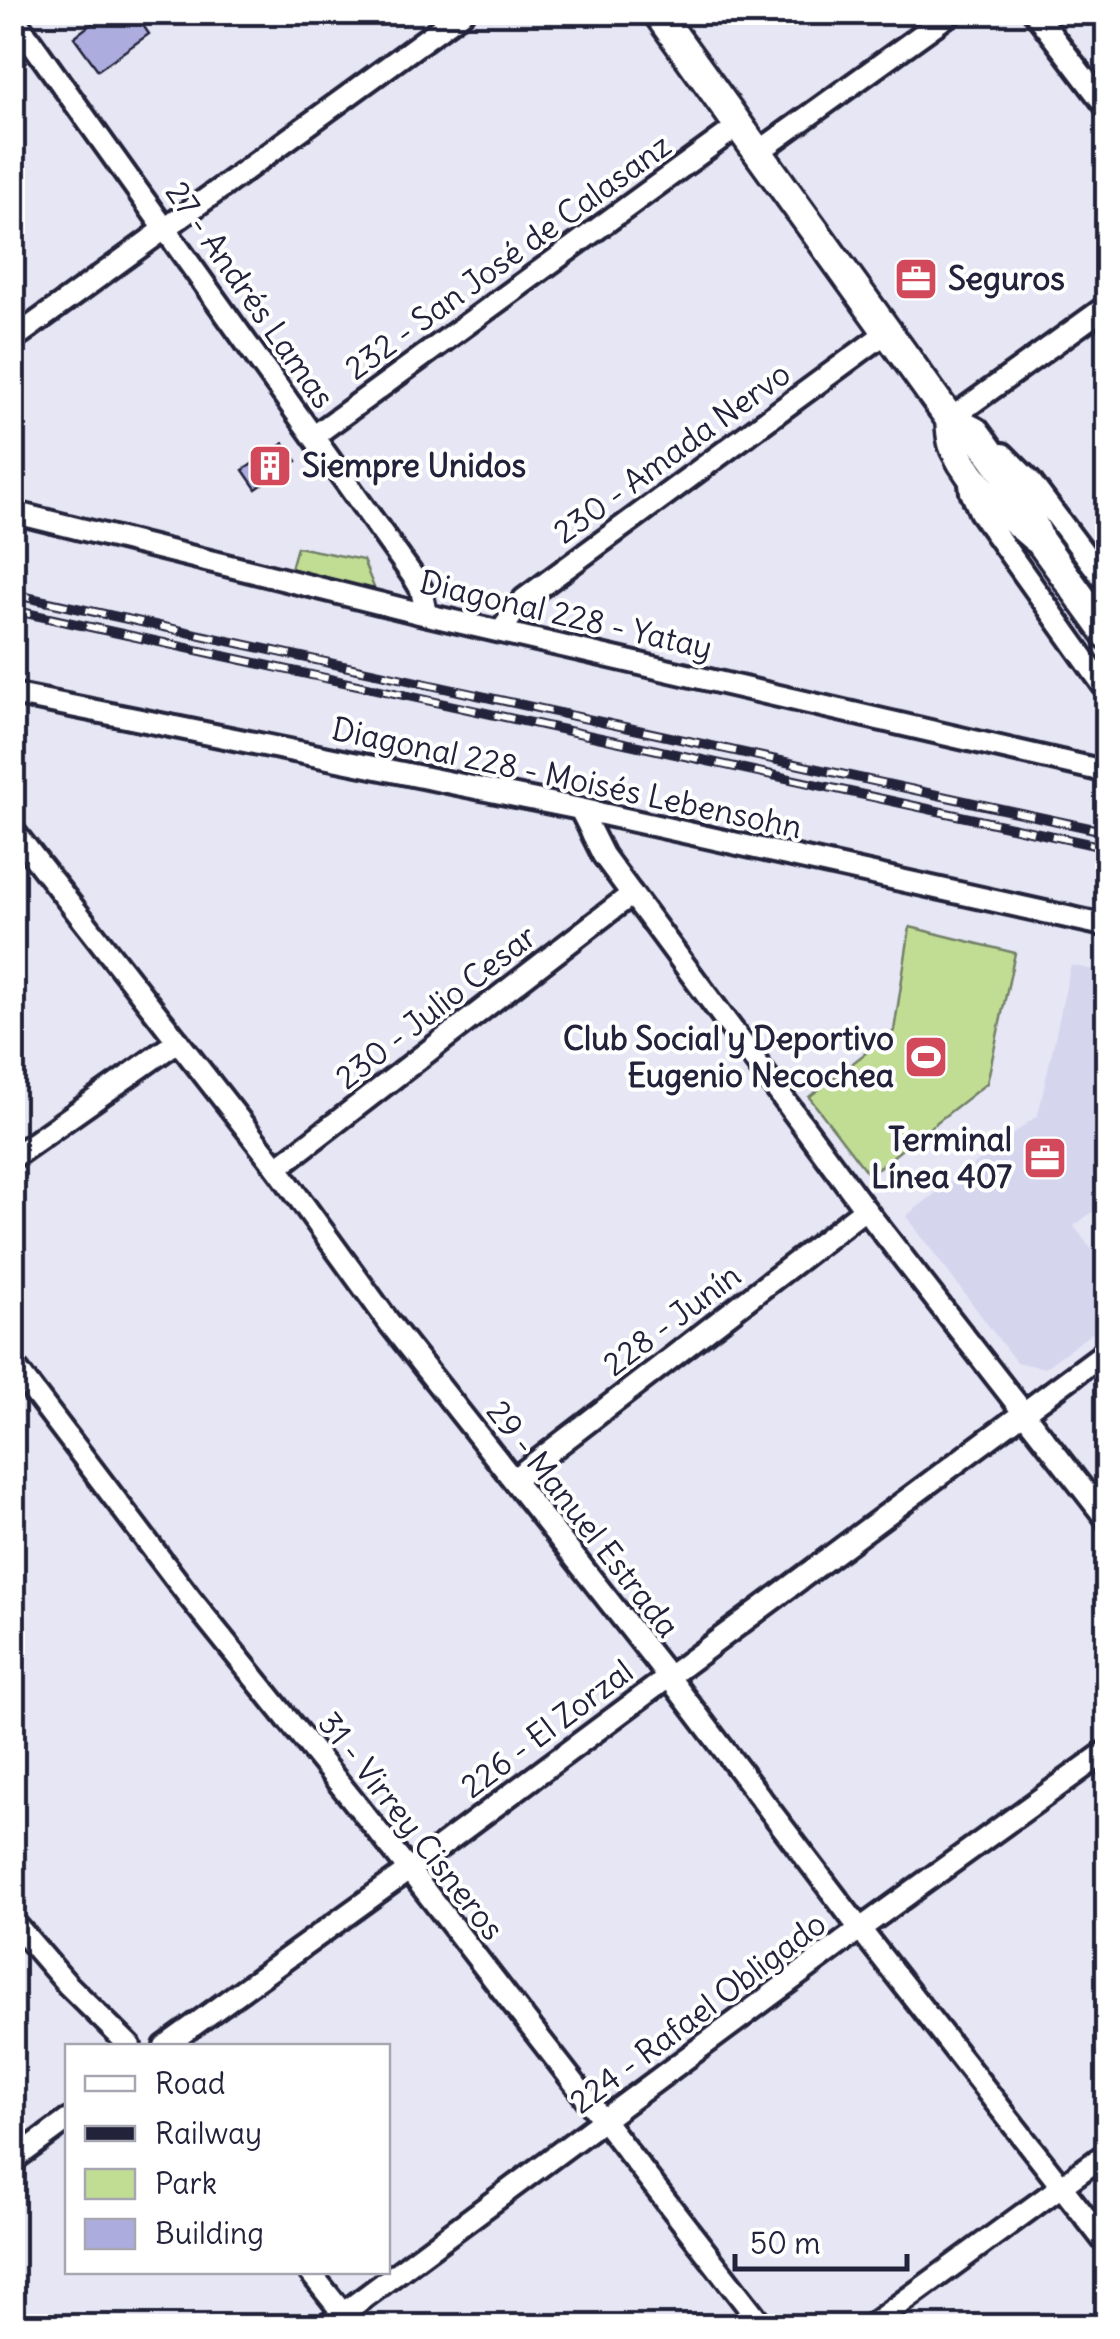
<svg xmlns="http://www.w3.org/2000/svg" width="1120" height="2339" font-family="Delius,sans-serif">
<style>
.built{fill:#d5d5ee}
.green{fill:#c1dd94;stroke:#728068;stroke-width:2.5}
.building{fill:#acadde;stroke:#22223b;stroke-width:2.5}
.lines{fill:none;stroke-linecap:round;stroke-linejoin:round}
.street-casing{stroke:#22223b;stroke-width:28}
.secondary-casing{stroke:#22223b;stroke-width:35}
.street{stroke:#fff;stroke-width:20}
.secondary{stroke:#fff;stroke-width:28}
.rail-casing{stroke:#22223b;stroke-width:10}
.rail{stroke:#fff;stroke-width:6;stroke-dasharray:19;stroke-linecap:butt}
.labels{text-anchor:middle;stroke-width:8;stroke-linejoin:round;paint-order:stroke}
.street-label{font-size:32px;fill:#22223b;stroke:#fff}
.poi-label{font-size:32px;font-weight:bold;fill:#22223b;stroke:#fff;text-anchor:start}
</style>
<rect width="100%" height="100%" fill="#e6e6f5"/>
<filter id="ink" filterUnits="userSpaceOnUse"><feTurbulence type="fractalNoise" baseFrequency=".01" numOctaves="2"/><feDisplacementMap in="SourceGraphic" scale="20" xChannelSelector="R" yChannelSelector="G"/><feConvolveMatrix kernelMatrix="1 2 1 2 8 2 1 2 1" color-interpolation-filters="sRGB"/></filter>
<g filter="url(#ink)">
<!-- built -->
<polygon class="built" points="1071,965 1107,973 1107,1200 1074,1226 1107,1270 1107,1322 1044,1368 1016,1362 906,1216 1038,1115"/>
<!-- green -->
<g class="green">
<polygon points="297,547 363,560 375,590 290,572"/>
<polygon points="910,927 1015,953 987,1083 869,1175 809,1097 894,1031"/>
</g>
<!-- building -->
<g class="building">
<polygon points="107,12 134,12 149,34 98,70 74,37"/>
<polygon points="284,443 297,461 256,489 243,470"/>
</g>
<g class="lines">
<defs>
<g id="street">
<polyline points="1034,12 1108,109"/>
<polyline points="12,15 415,579 421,589 426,614"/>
<polyline points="757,153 953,12"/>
<polyline points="12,340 463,12"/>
<polyline points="950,419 1108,305"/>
<polyline points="314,436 738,126"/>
<polyline points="1003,454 1030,481 1108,585"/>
<polyline points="969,476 971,492 980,512 1108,692"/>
<polyline points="12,512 419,613 1108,772"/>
<polyline points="501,631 524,599 887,332"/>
<polyline points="12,694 580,809 1108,926"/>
<polyline points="580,809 603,855 865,1209 1108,1521"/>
<polyline points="12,829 277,1168 391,1325 668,1676 860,1929 1108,2246"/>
<polyline points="12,1158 178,1041"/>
<polyline points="277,1168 632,894"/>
<polyline points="12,1363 190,1598 409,1870 763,2326"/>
<polyline points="514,1479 865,1209"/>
<polyline points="12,1920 67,1984 130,2046"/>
<polyline points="165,2046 409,1870 1108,1350"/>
<polyline points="12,2161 68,2120"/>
<polyline points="310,2272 353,2326"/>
<polyline points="326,2326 860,1929 1108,1750"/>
<polyline points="870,2326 1108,2152"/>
</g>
<g id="secondary">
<polyline points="657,12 950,419 975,432 984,444 1020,494 1040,541 1108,635"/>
<path d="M950 419C951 429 951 442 956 451 973 487 1008 515 1037 539"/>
</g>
</defs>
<!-- street casing -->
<use href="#street" class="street-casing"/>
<!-- secondary casing -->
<use href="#secondary" class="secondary-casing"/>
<!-- street -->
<use href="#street" class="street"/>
<!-- secondary -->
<use href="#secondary" class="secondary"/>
<defs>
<g id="rail">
<polyline points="12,594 1108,832"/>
<polyline points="12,610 1108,848"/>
</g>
</defs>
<!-- rail casing -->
<use href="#rail" class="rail-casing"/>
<!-- rail -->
<use href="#rail" class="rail"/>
</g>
</g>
<!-- icons -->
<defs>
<symbol id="office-square" viewBox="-11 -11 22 22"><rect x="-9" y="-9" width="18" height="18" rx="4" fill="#d1495b" stroke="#fff"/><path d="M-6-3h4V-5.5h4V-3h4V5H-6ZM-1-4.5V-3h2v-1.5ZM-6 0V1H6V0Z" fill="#fff"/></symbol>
<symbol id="building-square" viewBox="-11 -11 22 22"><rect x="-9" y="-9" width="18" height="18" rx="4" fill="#d1495b" stroke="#fff"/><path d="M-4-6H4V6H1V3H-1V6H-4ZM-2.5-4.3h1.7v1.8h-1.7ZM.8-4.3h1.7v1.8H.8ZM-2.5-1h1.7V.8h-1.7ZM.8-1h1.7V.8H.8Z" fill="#fff"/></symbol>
<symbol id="stadium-square" viewBox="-11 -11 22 22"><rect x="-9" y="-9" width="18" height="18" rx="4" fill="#d1495b" stroke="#fff"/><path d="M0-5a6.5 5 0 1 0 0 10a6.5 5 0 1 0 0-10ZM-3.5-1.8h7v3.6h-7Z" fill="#fff"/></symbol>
</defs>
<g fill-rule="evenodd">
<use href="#office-square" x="891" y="254" width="50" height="50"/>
<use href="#building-square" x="245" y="441" width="50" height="50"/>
<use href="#stadium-square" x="901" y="1032" width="50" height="50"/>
<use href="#office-square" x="1020" y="1133" width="50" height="50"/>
</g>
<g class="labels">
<!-- street labels -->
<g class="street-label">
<text transform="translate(508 257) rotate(-36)" y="11">232 - San José de Calasanz</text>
<text transform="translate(250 295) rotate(55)" y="11">27 - Andrés Lamas</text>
<text transform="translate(672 453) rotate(-36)" y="11">230 - Amada Nervo</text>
<text transform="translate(566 615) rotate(13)" y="11">Diagonal 228 - Yatay</text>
<text transform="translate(567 778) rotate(12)" y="11">Diagonal 228 - Moisés Lebensohn</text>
<text transform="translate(436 1007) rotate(-38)" y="11">230 - Julio Cesar</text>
<text transform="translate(672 1320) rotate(-37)" y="11">228 - Junín</text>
<text transform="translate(583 1519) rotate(52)" y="11">29 - Manuel Estrada</text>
<text transform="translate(547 1729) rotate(-37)" y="11">226 - El Zorzal</text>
<text transform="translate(411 1826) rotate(52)" y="11">31 - Virrey Cisneros</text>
<text transform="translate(698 2013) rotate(-37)" y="11">224 - Rafael Obligado</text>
</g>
<!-- poi labels -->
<g class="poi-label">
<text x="948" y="290">Seguros</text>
<text x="302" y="477">Siempre Unidos</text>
<text x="894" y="1050" text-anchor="end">Club Social y Deportivo<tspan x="894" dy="37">Eugenio Necochea</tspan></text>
<text x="1012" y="1151" text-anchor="end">Terminal<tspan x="1012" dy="37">Línea 407</tspan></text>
</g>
</g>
<!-- margin -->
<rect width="1120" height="2339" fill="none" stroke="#fff" stroke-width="50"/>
<rect x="25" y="25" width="1070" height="2289" fill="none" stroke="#22223b" stroke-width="4" filter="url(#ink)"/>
<!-- legend -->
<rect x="65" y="2044" width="325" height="230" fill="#ffffff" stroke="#a7a7b1" stroke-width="2.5"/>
<rect x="85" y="2076" width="50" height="15" fill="#ffffff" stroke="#a7a7b1" stroke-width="2.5"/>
<text x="155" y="2094" font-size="30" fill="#22223b">Road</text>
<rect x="85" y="2126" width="50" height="15" fill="#22223b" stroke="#a7a7b1" stroke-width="2.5"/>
<text x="155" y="2144" font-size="30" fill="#22223b">Railway</text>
<rect x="85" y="2169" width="50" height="30" fill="#c1dd94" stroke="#a7a7b1" stroke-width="2.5"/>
<text x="155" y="2194" font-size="30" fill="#22223b">Park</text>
<rect x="85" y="2219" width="50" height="30" fill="#acadde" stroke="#a7a7b1" stroke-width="2.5"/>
<text x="155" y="2244" font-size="30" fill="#22223b">Building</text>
<!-- scale -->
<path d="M735 2254v15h172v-15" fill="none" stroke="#22223b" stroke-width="5"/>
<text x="750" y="2254" font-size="30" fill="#22223b" stroke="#ffffff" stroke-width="8" paint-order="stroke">50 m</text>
</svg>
